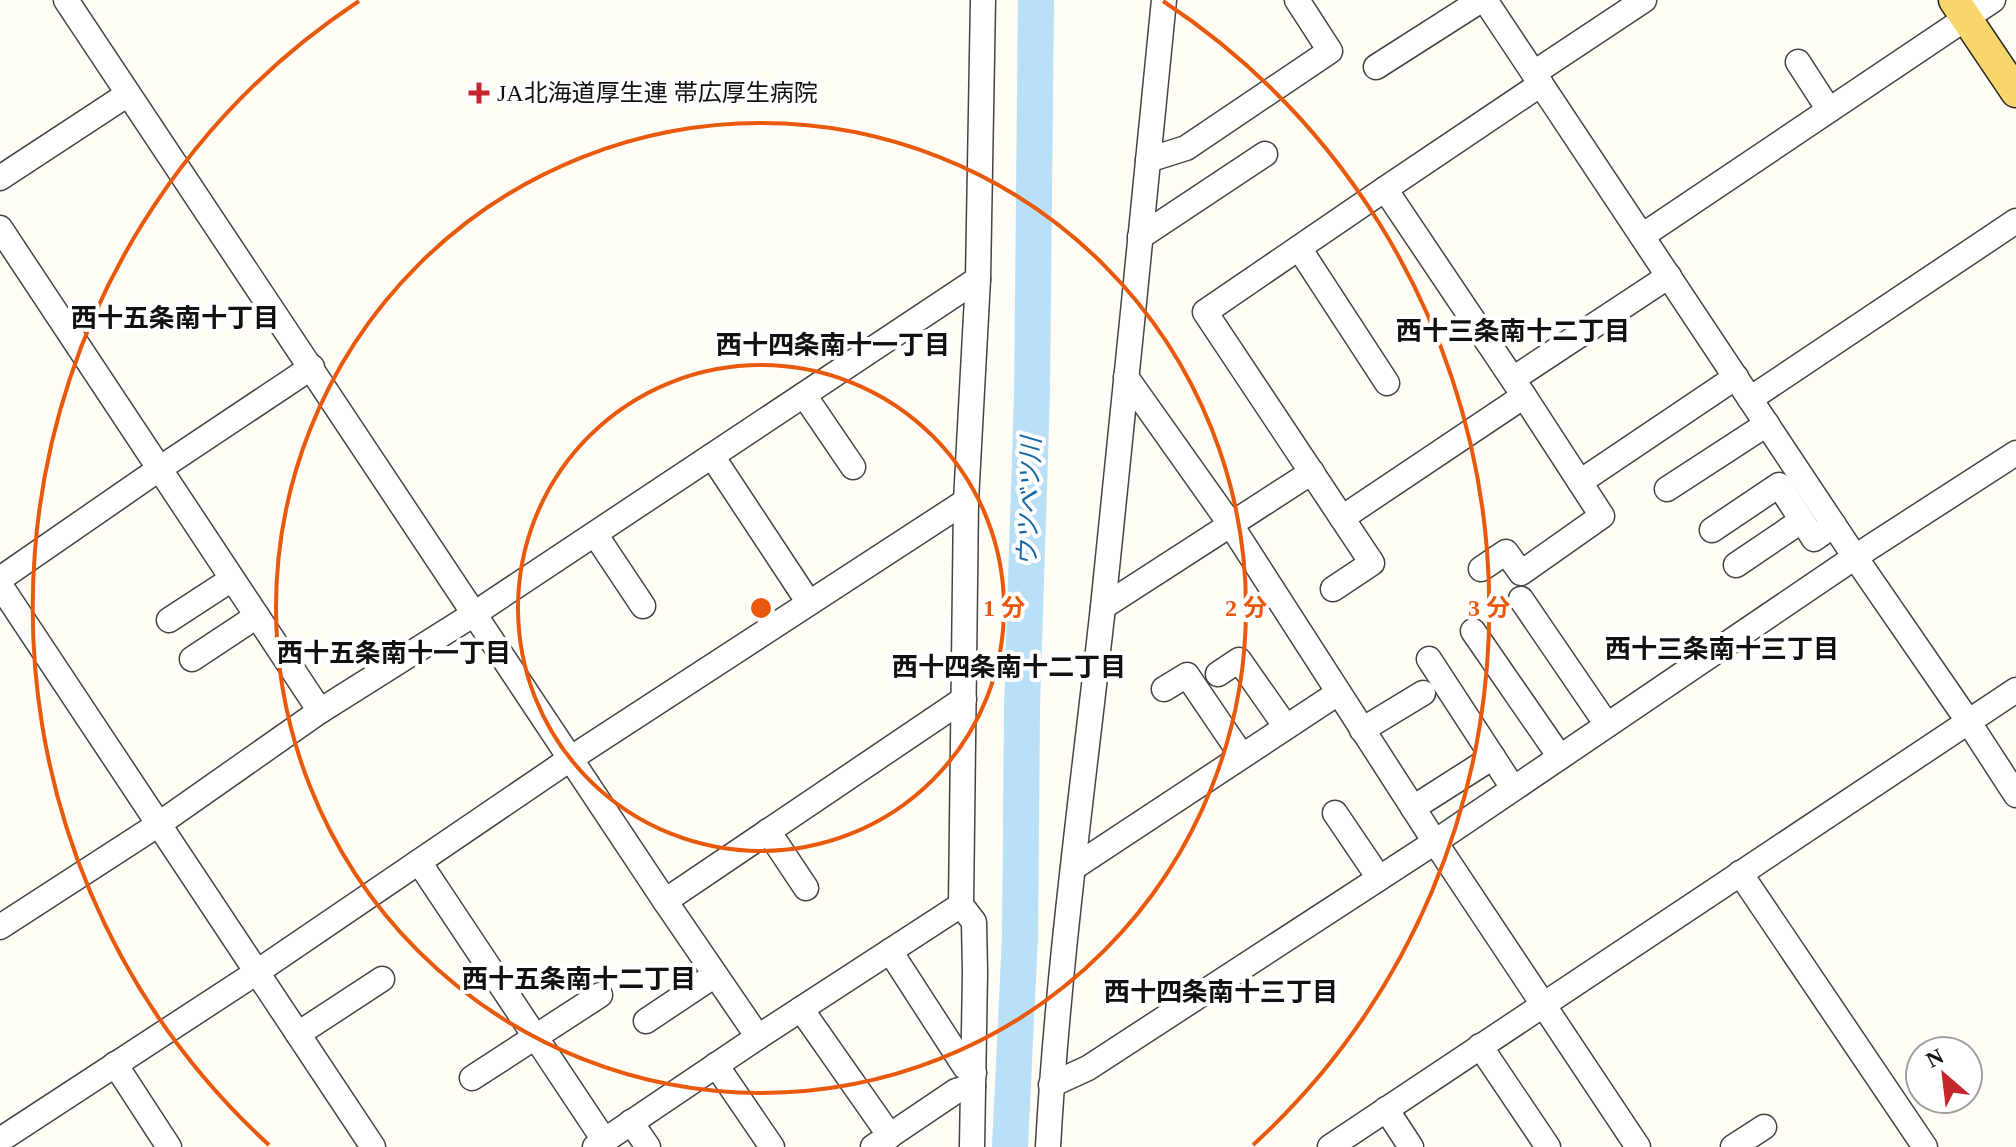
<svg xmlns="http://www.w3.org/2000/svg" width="2016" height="1147" font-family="'Times New Roman','Noto Sans JP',serif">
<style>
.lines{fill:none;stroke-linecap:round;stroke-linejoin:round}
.river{stroke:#b9e0f7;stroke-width:36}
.minor-casing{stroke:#444;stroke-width:27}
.major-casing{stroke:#222;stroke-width:33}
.minor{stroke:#fff;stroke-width:24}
.major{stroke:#f9d66b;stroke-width:30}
.ring{fill:none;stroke:#e8590c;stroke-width:4}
.poi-dot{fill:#c4262e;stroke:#fff;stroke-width:3}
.labels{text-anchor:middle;stroke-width:8;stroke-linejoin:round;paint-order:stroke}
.poi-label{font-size:24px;fill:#111;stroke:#fff;text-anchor:start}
.neighbourhood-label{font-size:26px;font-weight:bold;fill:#111;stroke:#fff}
.water-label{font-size:26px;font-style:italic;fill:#1768a6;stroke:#fff}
.centre{fill:#e8590c;stroke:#fff;stroke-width:4}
.ring-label{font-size:24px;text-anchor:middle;font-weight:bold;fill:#e8590c;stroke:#fff;stroke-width:8;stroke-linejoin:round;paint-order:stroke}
</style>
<rect width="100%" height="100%" fill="#fffdf5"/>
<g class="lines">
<!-- river -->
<polyline class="river" points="1010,1147 1020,937 1022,707 1032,394 1036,0"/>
<defs>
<g id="minor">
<polyline points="66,0 665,901 758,1037"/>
<polyline points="1485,0 1855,557 1968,721 2016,795"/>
<polyline points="1798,62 1829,110"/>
<polyline points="1376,67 1481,0"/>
<polyline points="1534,73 1644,0"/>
<polyline points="1148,160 1186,148 1330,51 1297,0"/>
<polyline points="0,178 128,94"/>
<polyline points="1385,189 1524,396 1602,516 1521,573 1506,552 1481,569"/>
<polyline points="0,228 320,711"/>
<polyline points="1642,236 1993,0"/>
<polyline points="1140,237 1265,154"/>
<polyline points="1299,248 1387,383"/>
<polyline points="1126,377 1231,525 1435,842 1638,1147"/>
<polyline points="1513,379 1669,276"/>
<polyline points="804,395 853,467"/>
<polyline points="1524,396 1342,518 1205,312 1385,189 1541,84"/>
<polyline points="1750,399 2016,221"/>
<polyline points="712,456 809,603"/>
<polyline points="1580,482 1736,377"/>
<polyline points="1667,489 1767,424"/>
<polyline points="1712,530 1779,485 1814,539 1834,525"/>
<polyline points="595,534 643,606"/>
<polyline points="1736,565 1801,521"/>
<polyline points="0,579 159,469 312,367"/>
<polyline points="0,585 373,1147"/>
<polyline points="1333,589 1372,563 1342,518"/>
<polyline points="1521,599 1607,725"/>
<polyline points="1103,607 1312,472"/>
<polyline points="169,620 232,579"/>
<polyline points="1473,631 1560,757"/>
<polyline points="192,659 257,616"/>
<polyline points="1429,659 1513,788"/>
<polyline points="1218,674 1239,660 1286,727"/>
<polyline points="1164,689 1187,675 1242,756"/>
<polyline points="1362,730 1423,693"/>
<polyline points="1413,808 1493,757"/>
<polyline points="1335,813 1379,878"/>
<polyline points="768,831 806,888"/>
<polyline points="419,862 604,1140"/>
<polyline points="1073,868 1338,693"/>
<polyline points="1740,873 1925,1147"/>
<polyline points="665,901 964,699"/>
<polyline points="0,927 159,824 320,711 474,614 978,279"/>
<polyline points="890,951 965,1067 974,1073"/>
<polyline points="801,1009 890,1136"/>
<polyline points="646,1021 715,975"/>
<polyline points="298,1034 382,979"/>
<polyline points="1480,1046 1548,1147"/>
<polyline points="115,1064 169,1147"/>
<polyline points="716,1065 772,1147"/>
<polyline points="472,1078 600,995"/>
<polyline points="1051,1085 1088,1068 1435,842 1855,557 2016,453"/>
<polyline points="1386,1109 1411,1147"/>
<polyline points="631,1122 648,1147"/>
<polyline points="0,1140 257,972 570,759 966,501"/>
<polyline points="595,1147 758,1037 961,905"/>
<polyline points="873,1147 956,1091 973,1086"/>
<polyline points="972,1147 975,973 974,922 961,905 966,501 978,279 983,0"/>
<path d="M1048 1147C1058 966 1083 787 1103 607 1124 405 1144 202 1164 0"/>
<polyline points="1330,1147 2016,690"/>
<polyline points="1733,1147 1764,1127"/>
</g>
<polyline id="major" points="1954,0 2016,92"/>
</defs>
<!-- minor casing -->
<use href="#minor" class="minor-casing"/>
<!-- major casing -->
<use href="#major" class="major-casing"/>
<!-- minor -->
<use href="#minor" class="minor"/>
<!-- major -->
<use href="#major" class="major"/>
</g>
<!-- distance rings -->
<g class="ring">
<circle cx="761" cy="608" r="243"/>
<circle cx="761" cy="608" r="485"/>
<path d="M269 1145A728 728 0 0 1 359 1M1163 1A728 728 0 0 1 1253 1145"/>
</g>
<!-- markers -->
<path class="poi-dot" d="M475 81h8v8h8v8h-8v8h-8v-8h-8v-8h8z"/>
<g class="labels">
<!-- poi labels -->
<g class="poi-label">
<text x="497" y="101">JA北海道厚生連 帯広厚生病院</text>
</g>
<!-- neighbourhood labels -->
<g class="neighbourhood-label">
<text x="175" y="327">西十五条南十丁目</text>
<text x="1513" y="340">西十三条南十二丁目</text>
<text x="833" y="354">西十四条南十一丁目</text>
<text x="1722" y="658">西十三条南十三丁目</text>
<text x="394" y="662">西十五条南十一丁目</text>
<text x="1009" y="676">西十四条南十二丁目</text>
<text x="579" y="988">西十五条南十二丁目</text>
<text x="1221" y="1001">西十四条南十三丁目</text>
</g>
<!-- water labels -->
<g class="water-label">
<text transform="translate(1029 502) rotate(-88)" y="9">ウツベツ川</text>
</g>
</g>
<circle cx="761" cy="608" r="12" class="centre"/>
<g class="ring-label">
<text x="1004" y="616">1 分</text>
<text x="1246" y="616">2 分</text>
<text x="1489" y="616">3 分</text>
</g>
<!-- north arrow -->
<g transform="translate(1944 1075) rotate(332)"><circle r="38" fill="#ffffff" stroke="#a0a0a0" stroke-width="2"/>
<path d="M0-6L14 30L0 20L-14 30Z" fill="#c4262e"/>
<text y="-12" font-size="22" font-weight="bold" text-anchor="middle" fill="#111111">N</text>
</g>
</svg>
